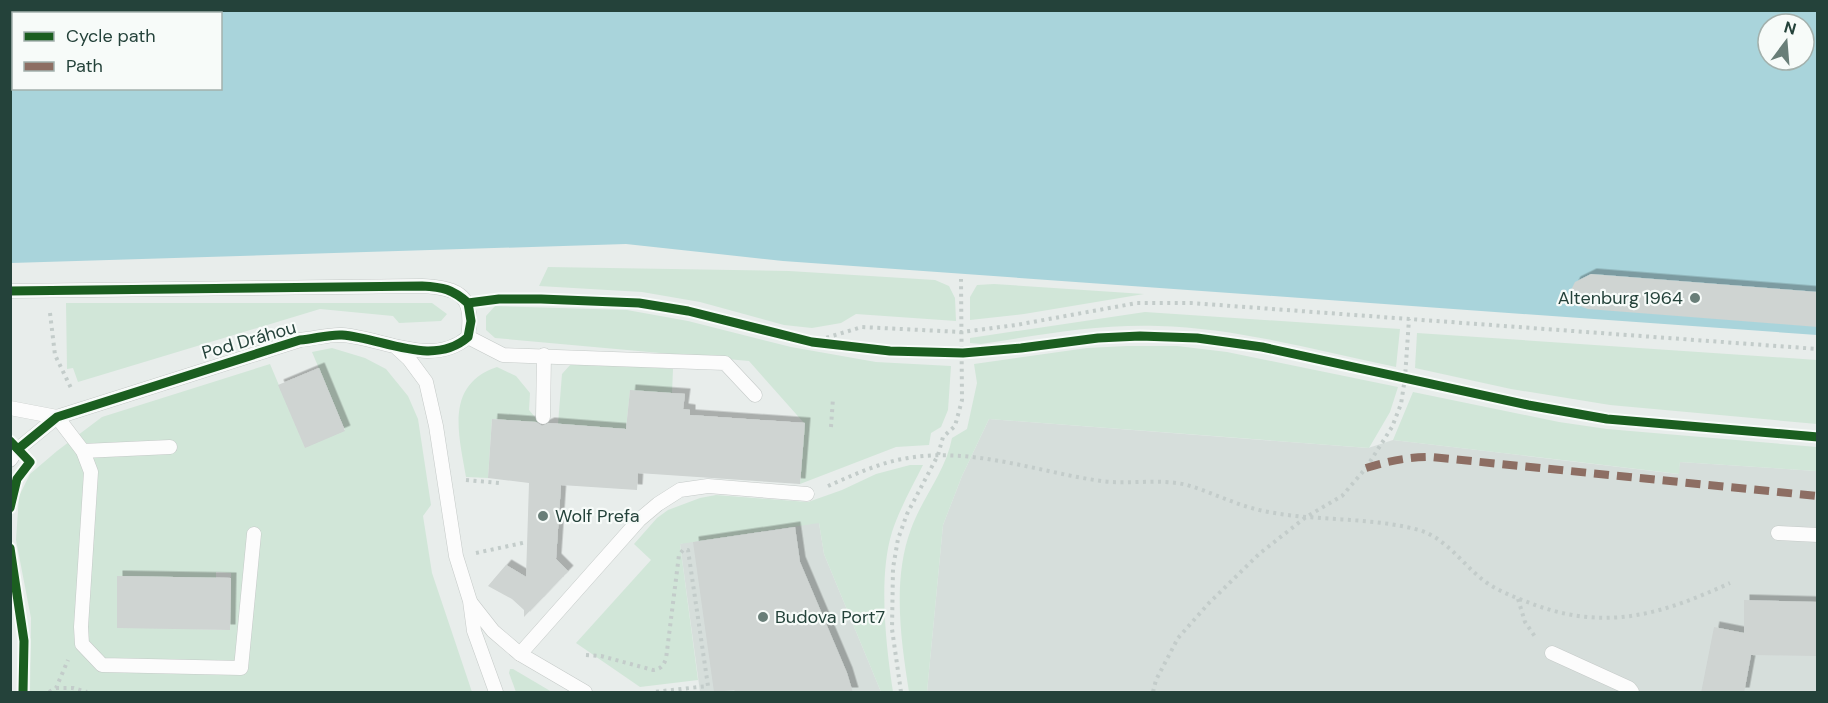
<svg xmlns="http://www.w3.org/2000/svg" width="1828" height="703" font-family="'DM Sans',sans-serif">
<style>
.built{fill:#d6dedb}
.green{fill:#d1e6d8;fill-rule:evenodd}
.water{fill:#a9d4db;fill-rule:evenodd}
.building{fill:#cfd4d2;filter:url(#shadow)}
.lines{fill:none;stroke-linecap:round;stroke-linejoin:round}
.service-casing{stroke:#c5cac8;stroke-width:15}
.path{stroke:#c3ccca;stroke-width:4;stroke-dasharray:3 4.5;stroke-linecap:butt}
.service{stroke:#fcfcfc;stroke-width:14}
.quiet{stroke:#8d6e63;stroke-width:8;stroke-dasharray:15 8;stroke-linecap:butt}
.cycleway-casing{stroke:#f7fbf9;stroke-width:13}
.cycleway{stroke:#1b5e20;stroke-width:9}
.poi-dot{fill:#697e78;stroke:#f7fbf9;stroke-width:2}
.labels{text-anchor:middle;stroke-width:4.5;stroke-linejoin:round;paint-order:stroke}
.poi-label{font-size:18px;fill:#24423a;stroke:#f7fbf9;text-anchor:start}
.street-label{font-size:18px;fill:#24423a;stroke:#f7fbf9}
</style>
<defs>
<filter id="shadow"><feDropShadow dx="5.5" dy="-5.5" stdDeviation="0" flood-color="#0004"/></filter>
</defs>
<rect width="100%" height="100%" fill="#e8edeb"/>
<!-- built -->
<g class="built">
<polygon points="989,419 1368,448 1393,440 1678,474 1680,462 1817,471 1817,692 927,692 943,525 962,476"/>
<polygon points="808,502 819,523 824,554 881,692 700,692 680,544"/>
</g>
<!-- green -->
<g class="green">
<polygon points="548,267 789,271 935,280 949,286 955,298 956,321 856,314 841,323 812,328 784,325 700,302 642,292 539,286"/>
<polygon points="994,284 1144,294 1024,314 970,320 970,297 977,285"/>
<polygon points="66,303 432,303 447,314 441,321 399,323 393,316 320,309 78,382 73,368 67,369"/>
<polygon points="495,306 627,310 688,321 791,347 876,362 951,366 948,410 941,427 931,433 929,445 896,447 800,484 804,423 749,361 495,338 486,330 486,316"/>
<path d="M1145 312 1400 329 1396 367C1318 351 1238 328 1158 326 1098 324 1039 335 981 344L970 343V338Z"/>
<polygon points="1417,333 1817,360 1817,424 1610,405 1511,389 1415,368"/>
<path d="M1127 346H1177L1227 352 1398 387 1390 412 1369 448 989 419 962 476 943 525 927 692H909C901 640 892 580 911 529 922 498 946 471 952 438L967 429 977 383 974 364 1087 348Z"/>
<path d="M332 348 365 358 386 369 408 396 418 419 431 505 423 516 432 573 472 692H30L31 618 16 540 19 496 30 474 57 451 102 417 270 364 305 447 345 430 312 352ZM216 572 231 573 230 630 117 627V576L216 578Z"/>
<polygon points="586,362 673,369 672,393 630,391 626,429 558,424 562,374 571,364"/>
<path d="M497 367 516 376 530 393 529 410 540 423 492 419 488 478 466 477C459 435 444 385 497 367Z"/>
<polygon points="1413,392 1559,422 1607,429 1817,447 1817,471 1680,462 1679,474 1393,440"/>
<path d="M910 465H923C912 487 900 508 892 532 878 577 886 646 893 692H881L824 554 819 523 680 544 698 680 640 687 576 643 651 560 634 544 657 518 668 510 700 498 716 495 808 502 842 490 876 474Z"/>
<polygon points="510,669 513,669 552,692 516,692 509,673"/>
</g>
<!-- water -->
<path class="water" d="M10 11H1817V335L783 261 626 244 11 263ZM14 14H220V88H14ZM1768 24H1804V60H1768Z"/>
<!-- building -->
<g class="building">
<polygon points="1591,274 1818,292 1818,327 1588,309 1582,307 1575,302 1570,292 1575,282"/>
<polygon points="319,368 345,431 305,448 278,385"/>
<polygon points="630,390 685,394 683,409 690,410 690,415 805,423 800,484 638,473 637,490 561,485 556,559 568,571 524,617 524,610 512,599 488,586 506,565 526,577 529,483 488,478 492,419 536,422 542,426 549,423 626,429"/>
<polygon points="795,527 800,562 847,673 853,693 737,693 734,690 714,692 693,542"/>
<polygon points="117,576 231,578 230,630 117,628"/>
<polygon points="1744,600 1818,602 1818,656 1751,655 1744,693 1701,693 1714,627 1744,633"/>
</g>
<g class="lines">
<defs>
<g id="service">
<path d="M10 291 422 286C462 288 474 297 468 337 433 368 383 338 342 335 329 334 314 339 300 340L57 417 18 449 10 460"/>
<polyline points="468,337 503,355 725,363 755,395"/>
<polyline points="397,348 409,359 426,382 436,426 456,556 470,601 474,631 496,692"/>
<polyline points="10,408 57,417"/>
<polyline points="57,417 83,451 91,472 81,627 82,644 102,665 241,668 254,534"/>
<polyline points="543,417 544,355"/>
<polyline points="83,451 170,447"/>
<polyline points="1778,533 1818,535"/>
<polyline points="471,603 493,631 520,654 585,692"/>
<polyline points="1552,653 1629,688 1632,692"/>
<polyline points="520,654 639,520 658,504 680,490 708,486 807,494"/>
</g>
</defs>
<!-- service casing -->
<use href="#service" class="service-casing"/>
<!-- path -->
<g class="path">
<polyline points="50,313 55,355 71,388"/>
<polyline points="812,342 862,327 962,332 1016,325 1137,303 1191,303 1818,349"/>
<polyline points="831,427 833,398"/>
<polyline points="466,480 499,483 500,480"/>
<path d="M828 486C853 475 881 462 908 458 973 447 1038 472 1101 481 1129 485 1159 478 1187 485 1211 492 1234 504 1259 510 1311 522 1367 516 1419 530 1449 539 1465 569 1490 585 1505 594 1522 600 1538 606 1610 631 1664 613 1730 583"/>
<polyline points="10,508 17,482"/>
<polyline points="10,548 24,641 23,692"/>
<polyline points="476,553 527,542"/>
<polyline points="1518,599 1525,622 1536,638"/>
<path d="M586 655 601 656 653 670C661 669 663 666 666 659L679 555 683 550H688L708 686 654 692"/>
<polyline points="56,688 73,688 87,692"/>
<polyline points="49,692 56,688 68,660"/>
<polyline points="901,692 892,629 893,568 898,539 907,514 938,455 943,437 955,426 962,400 961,279"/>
<polyline points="1153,692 1156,680 1178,638 1209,603 1259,554 1306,517 1342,496 1366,468 1392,427 1401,404 1405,378 1409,319"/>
</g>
<!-- service -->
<use href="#service" class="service"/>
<!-- quiet -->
<path class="quiet" d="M1366 468C1388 461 1408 457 1431 457L1818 496"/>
<defs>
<g id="cycleway">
<path d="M10 291 422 286C443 287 452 289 468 303L499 299H541L639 303 688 311 812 342 890 351 963 353 1021 348 1098 338 1140 336 1197 338 1262 347 1528 405 1607 419 1818 437"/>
<polyline points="10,441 30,462 17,479 10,508"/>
<path d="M18 449 57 417 300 340C314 339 329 334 342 335 383 338 433 368 468 337L471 321 468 303"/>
<polyline points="10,548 24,641 23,692"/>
</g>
</defs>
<!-- cycleway casing -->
<use href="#cycleway" class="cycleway-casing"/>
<!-- cycleway -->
<use href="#cycleway" class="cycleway"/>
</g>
<!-- markers -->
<g class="poi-dot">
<circle cx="1695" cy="298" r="6"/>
<circle cx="543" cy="516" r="6"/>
<circle cx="763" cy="617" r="6"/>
</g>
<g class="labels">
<!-- poi labels -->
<g class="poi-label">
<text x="1683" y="304" text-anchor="end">Altenburg 1964</text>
<text x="555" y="522">Wolf Prefa</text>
<text x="775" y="623">Budova Port7</text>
</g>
<!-- street labels -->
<g class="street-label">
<text transform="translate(249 340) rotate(-16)" y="6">Pod Dráhou</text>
</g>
</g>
<!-- border -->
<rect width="1828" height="703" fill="none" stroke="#24423a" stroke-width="24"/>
<!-- legend -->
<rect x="12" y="12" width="210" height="78" fill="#f7fbf9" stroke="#a3b1ad" stroke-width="1.5"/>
<rect x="24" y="32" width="30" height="9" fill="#1b5e20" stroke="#a3b1ad" stroke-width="1.5"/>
<text x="66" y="42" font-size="18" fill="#24423a">Cycle path</text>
<rect x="24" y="62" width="30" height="9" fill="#8d6e63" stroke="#a3b1ad" stroke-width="1.5"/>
<text x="66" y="72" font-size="18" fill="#24423a">Path</text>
<!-- north arrow -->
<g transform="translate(1786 42) rotate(16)"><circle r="28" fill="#f7fbf9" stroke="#a3b1ad" stroke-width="1.5"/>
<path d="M0-4.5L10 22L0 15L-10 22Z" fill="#697e78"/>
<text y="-9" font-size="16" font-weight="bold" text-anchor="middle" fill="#24423a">N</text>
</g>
</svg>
